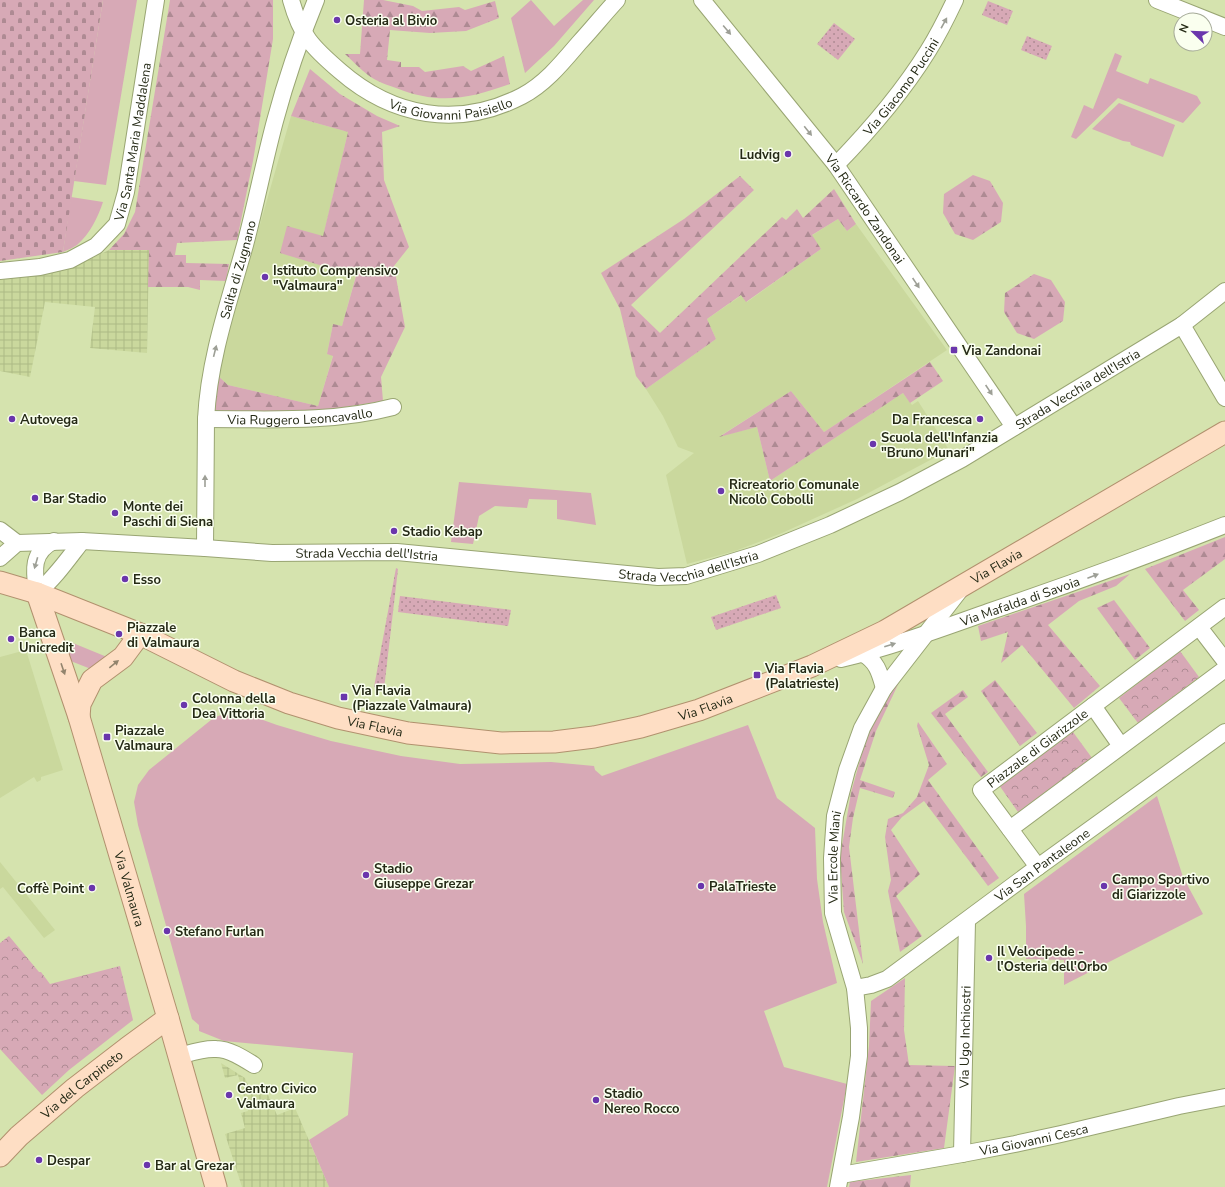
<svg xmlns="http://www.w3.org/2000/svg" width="1225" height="1187" font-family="'Nunito Sans',sans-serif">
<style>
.built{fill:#cad89d}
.industrial{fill:url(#industrial-grid)}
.grass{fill:#d7a9b6}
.forest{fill:url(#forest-firs)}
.cemetery{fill:url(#cemetery-stones)}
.park{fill:url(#park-crowns)}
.garden{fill:url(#garden-dots)}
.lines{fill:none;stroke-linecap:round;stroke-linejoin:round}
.minor-casing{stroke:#99a573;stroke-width:18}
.major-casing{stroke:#b1916e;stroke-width:23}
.minor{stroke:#fff;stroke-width:16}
.major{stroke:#fedec4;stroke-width:21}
.oneway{fill:#9d9f96}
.oneway2{fill:#92846d}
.poi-dot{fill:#6a36ac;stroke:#faffef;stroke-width:1.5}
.labels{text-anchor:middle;stroke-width:3;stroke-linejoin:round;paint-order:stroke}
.poi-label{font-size:13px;font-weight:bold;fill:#252a16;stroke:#faffef;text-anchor:start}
.street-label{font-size:13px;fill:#252a16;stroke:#faffef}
</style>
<defs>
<pattern id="industrial-grid" width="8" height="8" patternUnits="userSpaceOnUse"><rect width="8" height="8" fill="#cad89d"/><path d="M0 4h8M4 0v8" fill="none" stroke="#adba86"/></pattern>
<pattern id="forest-firs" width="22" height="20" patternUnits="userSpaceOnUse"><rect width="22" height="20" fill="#d7a9b6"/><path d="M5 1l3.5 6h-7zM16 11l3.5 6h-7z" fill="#ae8a93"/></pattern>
<pattern id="cemetery-stones" width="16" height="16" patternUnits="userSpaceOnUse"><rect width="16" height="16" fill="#d7a9b6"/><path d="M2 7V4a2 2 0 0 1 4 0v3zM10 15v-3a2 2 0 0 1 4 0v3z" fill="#ae8a93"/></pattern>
<pattern id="park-crowns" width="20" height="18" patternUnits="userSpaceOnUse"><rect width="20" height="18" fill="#d7a9b6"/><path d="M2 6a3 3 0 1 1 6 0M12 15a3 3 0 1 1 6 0" fill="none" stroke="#ae8a93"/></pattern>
<pattern id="garden-dots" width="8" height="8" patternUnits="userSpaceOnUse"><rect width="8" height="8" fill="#d7a9b6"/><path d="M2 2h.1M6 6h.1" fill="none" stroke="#ae8a93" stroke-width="1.8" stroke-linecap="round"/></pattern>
</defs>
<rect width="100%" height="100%" fill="#d5e3ae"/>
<!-- built -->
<g class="built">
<polygon points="291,116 348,132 323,237 280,252 356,275 342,326 333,324 327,354 333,355 318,406 228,385 217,375"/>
<polygon points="838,219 847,231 856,224 947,350 824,432 791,391 720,436 757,427 770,481 903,393 912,405 918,401 949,450 857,499 782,533 735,551 687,564 666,475 694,453 678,447 663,416 646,389 716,339 707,319 742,295 747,302 821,249 811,236"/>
<polygon points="26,650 63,770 41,777 41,780 37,782 34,777 0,798 0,657"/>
<polygon points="0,862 55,930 44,938 3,887 0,889"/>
</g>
<!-- industrial -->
<g class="industrial">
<polygon points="109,250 149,250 147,353 90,348 95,307 45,302 30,377 0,371 0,280 69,269"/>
<polygon points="221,1063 245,1078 252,1094 265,1088 277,1115 295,1108 329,1187 242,1187 225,1134 245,1128 241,1113 248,1111 238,1075 225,1078"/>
</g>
<!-- grass -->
<g class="grass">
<polygon points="103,0 137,0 106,185 74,181"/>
<polygon points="531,0 554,26 583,0 594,0 554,46 525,73 511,18"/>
<polygon points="1115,53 1122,56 1116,71 1148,84 1150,78 1197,96 1201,103 1183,123 1118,98 1076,139 1071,137 1084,105 1093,109"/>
<polygon points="1119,103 1175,125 1163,157 1131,145 1130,142 1123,141 1092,129"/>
<path d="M71 197 103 202C98 217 90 234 77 245 73 248 67 250 63 252Z"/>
<polygon points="459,482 591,493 596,525 557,519 557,500 529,499 527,508 495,506 479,516 473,544 451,542"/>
<polygon points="65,641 68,641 107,657 91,669 68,660"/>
<polygon points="230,712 249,715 277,725 331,741 401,756 460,764 551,762 594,766 595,770 602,776 748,725 777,798 815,828 817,879 823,922 837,983 764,1011 784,1067 847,1084 827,1187 329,1187 309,1140 348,1115 353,1053 224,1041 199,1031 199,1025 192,1019 138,825 134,802 138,785 149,770 211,720 218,716"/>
<polygon points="1157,796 1183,877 1203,914 1064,985 1064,960 1026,959 1026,926 1024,894"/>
</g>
<!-- forest -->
<g class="forest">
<polygon points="170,0 273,0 273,39 253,161 237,240 177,243 175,255 186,255 186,263 229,264 226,281 200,280 200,290 188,287 148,287 149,250 109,250 124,234 135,212"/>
<path d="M364 0H383L413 6 422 11 459 7 465 10 495 1 499 18 466 31 430 33 390 30 387 60 401 62V67H419L425 72 463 66 471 71 504 56 510 84C468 99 439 105 396 88 387 85 376 81 368 75 360 69 353 61 345 54H360Z"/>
<polygon points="310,69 340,94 377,116 400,126 382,132 384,180 409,247 394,266 405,327 381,377 383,401 314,412 214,414 217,375 228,385 318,406 333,356 327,354 333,324 342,326 356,276 280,253 287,226 323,236 348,132 291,116"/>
<polygon points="973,175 990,181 1003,203 1001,222 973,240 955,234 943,213 944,194"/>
<polygon points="740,176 754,190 631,305 660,333 782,217 786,220 797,209 803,218 834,189 856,224 847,231 838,219 812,235 821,249 746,302 741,295 707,319 716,339 646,389 636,376 620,309 601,273 684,219"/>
<polygon points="1034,274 1051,280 1065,302 1063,321 1034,339 1017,333 1004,312 1005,293"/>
<polygon points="930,362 943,381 910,403 903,393 770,481 757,427 719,437 791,391 824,432"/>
<polygon points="1225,537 1225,559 1183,590 1199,610 1185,621 1145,569"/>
<polygon points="1130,574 1116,586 1079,601 1048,625 1100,686 1074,708 1022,645 1001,663 1008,632 981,641 978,626"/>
<polygon points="1114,600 1150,648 1135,660 1097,608"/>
<polygon points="903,674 876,731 860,780 895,792 893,798 860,788 853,818 849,847 863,964 844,912 840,857 851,793 868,731"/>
<polygon points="995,680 1037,733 1020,746 981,691"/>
<polygon points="963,690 968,697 945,714 988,772 981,777 931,713"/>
<polygon points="918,722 947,764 928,780 999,878 988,886 924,801 902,817 891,830 920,874 896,896 922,936 900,952 888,891 891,880 885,837 888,819 903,813 917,797 929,765 917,726"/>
<polygon points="905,978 904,1030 909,1065 955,1066 944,1148 856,1162 869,1046 871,1001"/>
<polygon points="911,1175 910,1187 849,1187 850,1182"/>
</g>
<!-- cemetery -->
<polygon class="cemetery" points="0,0 103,0 63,252 0,261"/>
<!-- park -->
<g class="park">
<polygon points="1180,651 1199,677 1138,723 1119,698"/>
<polygon points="1073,732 1092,758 1018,812 999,785"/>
<polygon points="9,936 39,972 41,972 50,984 120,966 133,1020 69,1070 42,1095 0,1049 0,943"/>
</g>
<!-- garden -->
<g class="garden">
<polygon points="988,1 1013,11 1007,25 982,15"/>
<polygon points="834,23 855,39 838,60 817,44"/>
<polygon points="1027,36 1052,46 1046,60 1021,50"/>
<polygon points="396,568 398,569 384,689 374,687"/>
<polygon points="776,595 781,608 716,630 711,617"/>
<polygon points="400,596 511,610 508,626 398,612"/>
</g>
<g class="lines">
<defs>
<g id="minor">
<path id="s1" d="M291 0C301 36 312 47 340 71 393 117 458 129 522 96 545 84 562 63 579 43 592 29 604 14 617 0"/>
<path id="s2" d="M702 0 836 165 1014 427"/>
<polyline points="1157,0 1225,27"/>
<path id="s3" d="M836 165C870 130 902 93 928 51 938 35 947 17 955 0"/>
<path id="s4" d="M0 271 40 267 70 260 96 246 117 224 126 192 156 0"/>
<polyline points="1182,325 1225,398"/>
<path id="s5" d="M206 419C268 419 332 423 393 407"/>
<polyline points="0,530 17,543"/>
<path id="s6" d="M205 548 206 419C209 359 229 302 245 245 256 204 264 162 275 121 286 80 300 39 316 0"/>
<path id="s7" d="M0 558 17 543 82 541 205 548 272 553 397 552 658 577 686 576 758 554 830 525 900 492 962 459 1182 325 1225 291"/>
<path d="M37 593C55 578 68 559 82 541"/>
<path d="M37 593C34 571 31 552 54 541"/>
<polyline points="1199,627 1225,661"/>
<path d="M863 654C877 661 880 674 884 688"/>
<path id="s8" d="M841 659C891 647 940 629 988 612 1068 585 1147 556 1225 525"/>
<polyline points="1093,706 1121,746"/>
<polyline points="1010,829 1225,669"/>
<path id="s9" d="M1038 867 981 790 1225 607"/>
<path id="s10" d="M855 988 871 985 887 979 1038 867 1225 732"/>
<path d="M179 1056C190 1053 204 1048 216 1049 229 1049 243 1058 254 1065"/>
<path id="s11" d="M962 1154 967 921"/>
<path id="s12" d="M841 1175 962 1154 1015 1144 1061 1134 1179 1106 1225 1097"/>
<path id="s13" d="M838 1187 851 1117 859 1056V1028L855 988 833 913 832 858 835 816 847 770 862 728 884 688 960 590"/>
</g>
<g id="major">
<path id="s14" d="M0 582 37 593 140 634 234 681 289 703 338 718 408 733 501 743 554 742 594 737 641 727 699 710 812 666 885 631 1225 432"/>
<path id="s15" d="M37 593 79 717 168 1018 216 1187"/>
<polyline points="79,717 80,704 92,680 123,657 140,634"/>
<path id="s16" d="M0 1156 19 1136 75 1088 127 1048 168 1018"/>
</g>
</defs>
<!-- minor casing -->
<use href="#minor" class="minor-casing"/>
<!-- major casing -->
<use href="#major" class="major-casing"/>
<!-- minor -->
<use href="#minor" class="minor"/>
<!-- major -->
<use href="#major" class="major"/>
</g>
<!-- one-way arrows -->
<defs><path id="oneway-solid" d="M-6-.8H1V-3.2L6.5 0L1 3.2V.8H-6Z"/></defs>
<g class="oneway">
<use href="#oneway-solid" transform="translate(944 23) rotate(-61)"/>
<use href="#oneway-solid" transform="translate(727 30) rotate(50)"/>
<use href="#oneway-solid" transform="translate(808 131) rotate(51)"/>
<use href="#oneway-solid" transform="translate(916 283) rotate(56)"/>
<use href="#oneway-solid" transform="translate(215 351) rotate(-76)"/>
<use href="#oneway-solid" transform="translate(989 390) rotate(56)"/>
<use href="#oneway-solid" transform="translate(205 481) rotate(-90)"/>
<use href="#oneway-solid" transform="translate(36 563) rotate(106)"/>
<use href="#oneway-solid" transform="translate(1093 576) rotate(-21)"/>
<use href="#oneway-solid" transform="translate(890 645) rotate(-17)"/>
</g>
<g class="oneway2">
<use href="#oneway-solid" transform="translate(114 664) rotate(-39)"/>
<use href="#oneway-solid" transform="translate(63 669) rotate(71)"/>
</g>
<!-- markers -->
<g class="poi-dot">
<circle cx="337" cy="20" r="4"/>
<circle cx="788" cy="154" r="4"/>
<circle cx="265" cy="277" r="4"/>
<rect x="950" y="346" width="8" height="8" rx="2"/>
<circle cx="12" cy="419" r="4"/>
<circle cx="980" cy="419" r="4"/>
<circle cx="873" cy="444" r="4"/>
<circle cx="721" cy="491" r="4"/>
<circle cx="35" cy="498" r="4"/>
<circle cx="115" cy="513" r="4"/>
<circle cx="394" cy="531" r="4"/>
<circle cx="125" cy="579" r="4"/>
<circle cx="119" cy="634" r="4"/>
<circle cx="11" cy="639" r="4"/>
<rect x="753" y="671" width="8" height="8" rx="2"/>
<rect x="340" y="693" width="8" height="8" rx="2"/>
<circle cx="184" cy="705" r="4"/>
<rect x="103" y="733" width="8" height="8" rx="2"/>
<circle cx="366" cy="875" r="4"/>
<circle cx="701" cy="886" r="4"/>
<circle cx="1104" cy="886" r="4"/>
<circle cx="92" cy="888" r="4"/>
<circle cx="167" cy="931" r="4"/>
<circle cx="989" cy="958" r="4"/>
<circle cx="229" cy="1095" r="4"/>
<circle cx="596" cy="1100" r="4"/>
<circle cx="39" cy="1160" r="4"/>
<circle cx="147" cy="1165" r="4"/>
</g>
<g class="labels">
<!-- poi labels -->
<g class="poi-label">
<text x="345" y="25">Osteria al Bivio</text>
<text x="780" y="159" text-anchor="end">Ludvig</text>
<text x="273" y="275">Istituto Comprensivo<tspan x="273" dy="15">"Valmaura"</tspan></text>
<text x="962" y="355">Via Zandonai</text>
<text x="20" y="424">Autovega</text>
<text x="972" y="424" text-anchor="end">Da Francesca</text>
<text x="881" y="442">Scuola dell'Infanzia<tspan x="881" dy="15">"Bruno Munari"</tspan></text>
<text x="729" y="489">Ricreatorio Comunale<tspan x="729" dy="15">Nicolò Cobolli</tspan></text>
<text x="43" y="503">Bar Stadio</text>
<text x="123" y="511">Monte dei<tspan x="123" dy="15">Paschi di Siena</tspan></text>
<text x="402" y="536">Stadio Kebap</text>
<text x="133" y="584">Esso</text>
<text x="127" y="632">Piazzale<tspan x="127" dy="15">di Valmaura</tspan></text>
<text x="19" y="637">Banca<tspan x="19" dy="15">Unicredit</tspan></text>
<text x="765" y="673">Via Flavia<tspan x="765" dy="15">(Palatrieste)</tspan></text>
<text x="352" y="695">Via Flavia<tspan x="352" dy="15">(Piazzale Valmaura)</tspan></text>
<text x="192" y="703">Colonna della<tspan x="192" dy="15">Dea Vittoria</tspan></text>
<text x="115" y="735">Piazzale<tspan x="115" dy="15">Valmaura</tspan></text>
<text x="374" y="873">Stadio<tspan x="374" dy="15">Giuseppe Grezar</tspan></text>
<text x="1112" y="884">Campo Sportivo<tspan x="1112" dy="15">di Giarizzole</tspan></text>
<text x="709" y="891">PalaTrieste</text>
<text x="84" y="893" text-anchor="end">Coffè Point</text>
<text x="175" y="936">Stefano Furlan</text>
<text x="997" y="956">Il Velocipede -<tspan x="997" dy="15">l'Osteria dell'Orbo</tspan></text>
<text x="237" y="1093">Centro Civico<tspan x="237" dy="15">Valmaura</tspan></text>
<text x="604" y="1098">Stadio<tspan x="604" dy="15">Nereo Rocco</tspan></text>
<text x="47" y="1165">Despar</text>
<text x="155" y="1170">Bar al Grezar</text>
</g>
<!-- street labels -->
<g class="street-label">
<text dy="5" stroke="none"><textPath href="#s3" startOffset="102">Via Giacomo Puccini</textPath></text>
<text dy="5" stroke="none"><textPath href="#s1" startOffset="210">Via Giovanni Paisiello</textPath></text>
<text dy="5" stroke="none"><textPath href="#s4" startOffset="215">Via Santa Maria Maddalena</textPath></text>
<text dy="5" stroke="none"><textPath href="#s2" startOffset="265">Via Riccardo Zandonai</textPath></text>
<text dy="5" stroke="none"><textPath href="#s6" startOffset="282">Salita di Zugnano</textPath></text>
<text dy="5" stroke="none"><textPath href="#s7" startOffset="1129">Strada Vecchia dell'Istria</textPath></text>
<text dy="5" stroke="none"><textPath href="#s5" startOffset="94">Via Ruggero Leoncavallo</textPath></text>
<text dy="5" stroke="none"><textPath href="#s7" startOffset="373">Strada Vecchia dell'Istria</textPath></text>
<text dy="5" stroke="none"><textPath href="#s7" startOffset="697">Strada Vecchia dell'Istria</textPath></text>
<text dy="5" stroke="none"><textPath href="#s14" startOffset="1063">Via Flavia</textPath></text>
<text dy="5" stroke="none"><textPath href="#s8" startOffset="188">Via Mafalda di Savoia</textPath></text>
<text dy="5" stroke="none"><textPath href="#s14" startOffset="739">Via Flavia</textPath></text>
<text dy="5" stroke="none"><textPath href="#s14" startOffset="403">Via Flavia</textPath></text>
<text dy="5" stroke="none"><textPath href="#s9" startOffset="166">Piazzale di Giarizzole</textPath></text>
<text dy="5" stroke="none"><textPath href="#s13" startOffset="335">Via Ercole Miani</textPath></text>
<text dy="5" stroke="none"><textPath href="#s10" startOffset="226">Via San Pantaleone</textPath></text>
<text dy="5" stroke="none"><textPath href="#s15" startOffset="310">Via Valmaura</textPath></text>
<text dy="5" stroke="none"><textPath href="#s11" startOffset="117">Via Ugo Inchiostri</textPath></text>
<text dy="5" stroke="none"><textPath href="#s16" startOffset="109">Via del Carpineto</textPath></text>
<text dy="5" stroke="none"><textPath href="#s12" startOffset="196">Via Giovanni Cesca</textPath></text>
</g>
</g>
<!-- north arrow -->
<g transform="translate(1193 32) rotate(293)"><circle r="19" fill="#faffef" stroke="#a5aa98"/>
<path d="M0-3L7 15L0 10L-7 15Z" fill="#6a36ac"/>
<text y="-6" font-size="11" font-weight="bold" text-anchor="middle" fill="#252a16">N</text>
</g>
</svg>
